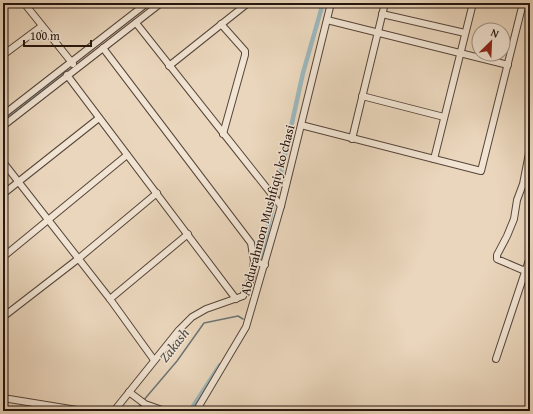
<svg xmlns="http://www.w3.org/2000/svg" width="533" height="414" font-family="'Gentium Book Plus',serif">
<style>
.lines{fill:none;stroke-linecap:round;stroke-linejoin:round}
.stream{stroke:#6c7676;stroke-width:1.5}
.canal{stroke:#9cb6bb;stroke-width:4.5}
.minor-casing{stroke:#56453a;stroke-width:8}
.minor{stroke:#f1e4d3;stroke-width:6}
.labels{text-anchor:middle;stroke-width:3;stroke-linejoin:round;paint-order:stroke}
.street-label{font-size:13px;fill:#25150e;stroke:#f1e4d3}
.water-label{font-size:14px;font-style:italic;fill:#4f4d4b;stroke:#f1e4d3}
</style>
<rect width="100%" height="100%" fill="#ead6bc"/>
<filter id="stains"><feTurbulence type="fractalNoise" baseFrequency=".005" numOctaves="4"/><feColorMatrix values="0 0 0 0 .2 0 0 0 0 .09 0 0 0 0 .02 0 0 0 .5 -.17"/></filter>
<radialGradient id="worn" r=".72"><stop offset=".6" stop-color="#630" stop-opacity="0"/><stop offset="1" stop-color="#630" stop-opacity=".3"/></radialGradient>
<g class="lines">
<!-- stream -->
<g class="stream">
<polyline points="143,401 177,361 204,323 238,316 243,319"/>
<polyline points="135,411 141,404"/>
</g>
<!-- canal -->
<g class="canal">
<polyline points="3,121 67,70"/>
<polyline points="277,190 303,73 323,3"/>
<polyline points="261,259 273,205"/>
<polyline points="190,411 220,365"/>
</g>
<defs>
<g id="minor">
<polyline points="24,3 73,64"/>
<polyline points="382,14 465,33"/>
<polyline points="327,20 508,65"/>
<polyline points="136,23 281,206"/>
<polyline points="221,24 245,51 245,55 223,134"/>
<polyline points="103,48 251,243 254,261 265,265"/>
<polyline points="3,55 42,26"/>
<polyline points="169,66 248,3"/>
<polyline points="67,75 236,299"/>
<polyline points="362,96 444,117"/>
<polyline points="3,115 147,3"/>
<polyline points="301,125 481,171 523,3"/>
<polyline points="3,126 161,3"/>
<polyline points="352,139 385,3"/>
<polyline points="434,159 473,3"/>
<polyline points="3,162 110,299 154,360"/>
<polyline points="3,194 99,118"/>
<polyline points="3,257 127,155"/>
<polyline points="525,271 497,259 497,255 507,236 514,219 517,200 523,184 530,148"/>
<polyline points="110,299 188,234"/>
<polyline points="3,317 78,259 157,193"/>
<polyline points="496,359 530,257"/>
<polyline points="129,392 145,404 165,411"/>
<polyline points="3,398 83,411"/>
<polyline points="114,411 179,330 192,317 206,309 243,296 252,277 254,261"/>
<polyline points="196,411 246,327 281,206 331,3"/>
</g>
</defs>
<!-- minor casing -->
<use href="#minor" class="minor-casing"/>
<!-- minor -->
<use href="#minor" class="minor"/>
</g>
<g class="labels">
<!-- street labels -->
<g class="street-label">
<text transform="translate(267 210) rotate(-75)" y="5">Abdurahmon Mushfiqiy koʻchasi</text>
</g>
<!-- water labels -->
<g class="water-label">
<text transform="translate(174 345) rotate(-52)" y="5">Zakash</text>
</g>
</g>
<!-- margin -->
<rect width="533" height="414" fill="none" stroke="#ead6bc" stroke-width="16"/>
<rect x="4" y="4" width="525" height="406" fill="none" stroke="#25150e" stroke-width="2"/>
<rect x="8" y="8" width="517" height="398" fill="none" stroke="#25150e"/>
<!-- north arrow -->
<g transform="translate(491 42) rotate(24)"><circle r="19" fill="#f1e4d3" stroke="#9f9184"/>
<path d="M0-3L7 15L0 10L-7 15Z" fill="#8f2418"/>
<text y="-6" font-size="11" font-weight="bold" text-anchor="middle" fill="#25150e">N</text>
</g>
<!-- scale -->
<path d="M24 40v6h67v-6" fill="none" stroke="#25150e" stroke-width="2"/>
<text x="30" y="40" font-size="12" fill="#25150e" stroke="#f1e4d3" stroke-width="3" paint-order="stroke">100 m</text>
<rect width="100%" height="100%" filter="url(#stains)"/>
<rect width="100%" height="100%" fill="url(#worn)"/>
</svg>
